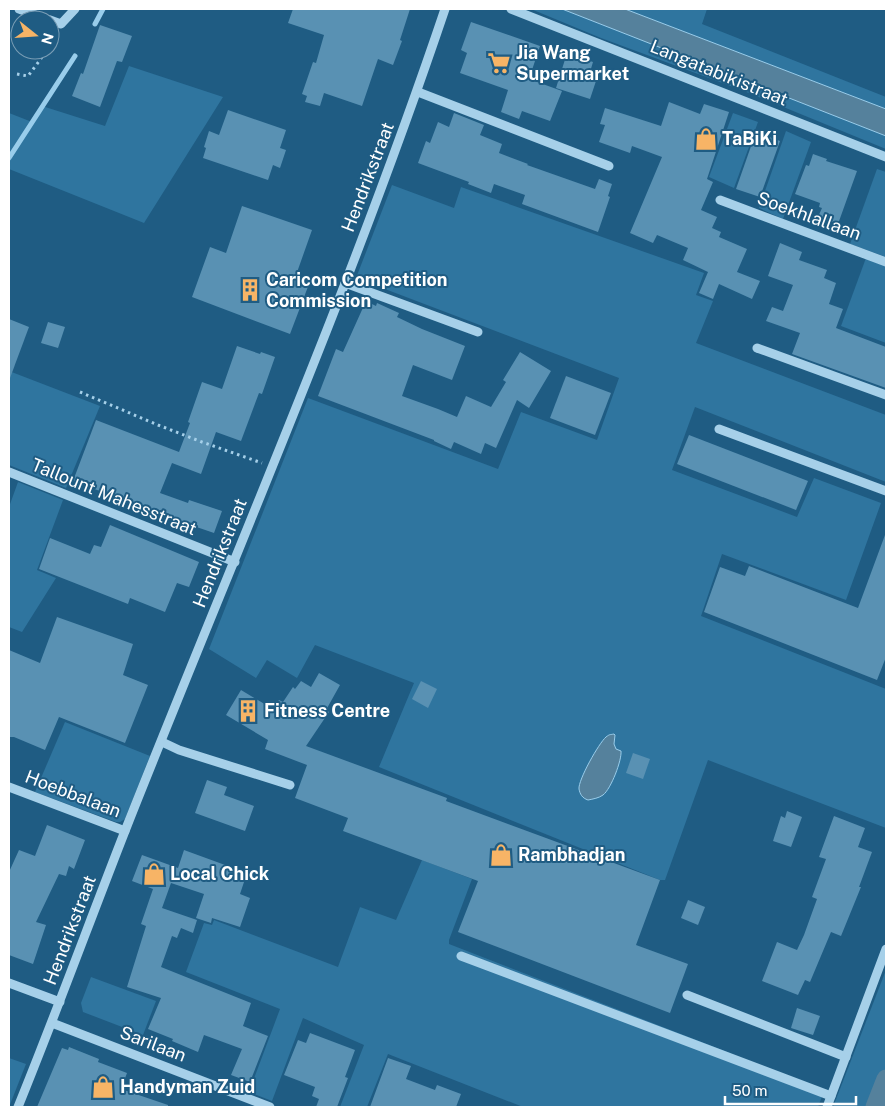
<svg xmlns="http://www.w3.org/2000/svg" width="895" height="1116" font-family="'Public Sans',sans-serif">
<style>
.green{fill:#2f759f}
.water{fill:#55819c;stroke:#99cdeb}
.lines{fill:none;stroke-linecap:round;stroke-linejoin:round}
.stream{stroke:#99cdeb;stroke-width:5}
.canal{stroke:#55819c;stroke-width:19}
.building{fill:#5991b3}
.path{stroke:#a6d0e9;stroke-width:3;stroke-dasharray:2.5 4;stroke-linecap:butt}
.minor{stroke:#a6d0e9;stroke-width:9}
.labels{text-anchor:middle;stroke-width:4;stroke-linejoin:round;paint-order:stroke}
.poi-label{font-size:18px;font-weight:bold;fill:#fff;stroke:#1f5c83;text-anchor:start}
.street-label{font-size:18px;fill:#fff;stroke:#1f5c83}
</style>
<rect width="100%" height="100%" fill="#1f5c83"/>
<!-- green -->
<g class="green">
<polygon points="531,9 562,9 886,136 886,149 744,91 601,38"/>
<polygon points="625,9 707,9 702,24 886,97 886,109"/>
<polygon points="129,66 223,97 144,223 9,169 9,113 32,122 42,106 105,126"/>
<polygon points="733,113 758,122 734,188 709,177"/>
<polygon points="786,131 811,142 783,219 759,208"/>
<polygon points="877,169 886,172 886,257 850,244"/>
<polygon points="392,185 454,208 461,187 704,273 696,295 713,301 696,343 886,415 886,482 695,407 672,470 797,517 814,478 881,503 846,600 722,554 701,616 886,689 886,828 708,760 665,880 660,880 379,767 414,683 315,645 297,678 267,660 256,678 209,649 308,398 498,469 521,412 597,440 619,378 356,278"/>
<polygon points="866,258 886,266 886,343 841,326"/>
<polygon points="9,371 100,406 66,488 9,465"/>
<polygon points="18,482 63,500 37,570 56,578 22,632 9,627 9,507"/>
<polygon points="65,722 150,756 125,819 120,822 116,822 35,792"/>
<polygon points="422,860 472,879 449,940 449,944 730,1053 735,1057 824,1091 818,1107 523,1107 388,1054 367,1107 340,1107 364,1045 303,1018 272,1101 249,1092 280,1009 186,972 204,923 212,925 214,920 338,967 360,907 396,920"/>
<polygon points="886,970 886,1107 833,1107"/>
<polygon points="91,977 156,1001 143,1035 83,1012 81,1003"/>
<polygon points="9,1058 26,1064 9,1107"/>
</g>
<!-- water -->
<g class="water">
<polygon points="562,9 625,9 886,109 886,136"/>
<path d="M614 734 615 735 614 744 616 749 621 751C622 760 611 789 603 795 599 798 593 799 588 800 582 798 580 794 579 789 578 780 599 743 606 737 610 734 609 735 614 734Z"/>
</g>
<g class="lines">
<!-- stream -->
<g class="stream">
<polyline points="95,24 103,9"/>
<polyline points="9,158 75,56"/>
</g>
<!-- canal -->
<polyline class="canal" points="875,1107 886,1079"/>
</g>
<!-- building -->
<g class="building">
<polygon points="293,9 410,9 400,40 402,41 393,65 378,59 362,106 324,93 320,106 305,102 307,96 302,94 313,62 316,63 324,35 288,23"/>
<polygon points="471,22 540,46 529,79 562,91 550,121 522,111 519,119 501,112 508,90 460,73 467,53 461,50"/>
<polygon points="100,25 132,36 122,62 117,61 100,107 72,96 81,73 83,74"/>
<polygon points="568,50 585,55 584,59 593,62 590,72 598,75 590,99 556,88"/>
<polygon points="669,102 700,114 704,104 729,112 707,179 713,182 701,210 717,217 712,228 721,232 719,237 747,249 737,272 760,281 752,299 719,284 713,299 699,293 708,272 683,260 688,248 657,235 653,243 630,233 662,157 632,146 630,153 599,142 605,125 600,124 605,108 661,126"/>
<polygon points="228,110 286,130 280,148 286,150 280,168 273,165 268,180 203,158 206,148 204,147 209,131 219,135"/>
<polygon points="454,113 484,125 480,135 502,144 499,153 528,164 527,165 595,189 599,179 612,184 608,196 610,197 598,232 522,204 525,195 494,184 491,193 468,184 469,182 418,163 426,141 430,143 438,122 449,127"/>
<polygon points="756,132 780,141 760,197 736,189"/>
<polygon points="813,154 827,159 826,161 857,171 838,224 818,217 822,208 819,207 820,203 795,194 806,165 809,166"/>
<polygon points="242,206 312,230 295,278 309,284 290,334 192,297 210,247 226,253"/>
<polygon points="780,243 802,252 799,260 827,270 824,278 836,283 829,304 843,309 836,328 886,347 886,388 792,354 800,333 766,321 772,307 783,311 793,285 768,276"/>
<polygon points="366,301 376,306 377,303 399,313 397,317 422,329 465,346 452,380 413,365 402,396 438,409 457,417 466,396 491,407 506,382 503,380 520,352 551,371 529,408 517,400 496,448 485,443 481,454 454,442 451,449 434,441 434,440 318,396 336,349 343,352"/>
<polygon points="9,319 29,327 10,378 9,377"/>
<polygon points="48,322 65,327 58,348 41,343"/>
<polygon points="237,346 260,354 261,352 275,357 262,394 259,393 241,441 216,432 201,474 172,463 160,493 188,503 189,500 222,511 214,533 179,521 178,522 155,514 156,512 73,481 96,420 179,452 190,423 188,422 202,382 222,389"/>
<polygon points="566,376 611,393 595,435 550,418"/>
<polygon points="689,435 808,481 796,510 677,464"/>
<polygon points="110,525 199,562 189,587 177,583 165,612 130,598 128,604 39,569 50,538 90,554 94,545 101,547"/>
<polygon points="885,535 886,535 886,657 877,680 704,612 720,567 745,576 749,566 858,608"/>
<polygon points="57,617 133,644 123,675 148,685 125,743 59,717 45,750 14,737 9,737 9,650 40,663"/>
<polygon points="319,673 340,685 326,710 329,712 306,746 447,798 446,801 660,880 636,945 688,964 670,1013 458,932 478,881 343,831 348,818 295,798 307,765 265,749 268,740 226,715 241,690 273,709 279,700 283,702 293,687 295,689 301,681 311,687"/>
<polygon points="421,681 437,689 428,708 412,699"/>
<polygon points="633,753 650,759 643,779 626,773"/>
<polygon points="207,780 227,787 224,795 254,806 245,831 195,813"/>
<polygon points="787,811 802,817 791,847 773,841 781,816 785,818"/>
<polygon points="834,816 865,828 858,847 872,852 859,887 861,887 841,936 831,932 810,982 805,980 798,995 762,981 777,942 797,950 804,935 817,899 812,897 826,859 819,857"/>
<polygon points="47,825 85,840 74,869 69,866 66,876 59,874 36,922 46,925 33,964 9,955 9,872 19,850 35,856"/>
<polygon points="184,850 247,873 240,894 250,898 240,927 212,918 211,923 196,918 204,894 171,883 162,908 197,920 193,933 181,928 177,938 172,936 161,967 251,1003 243,1026 268,1036 250,1082 231,1075 242,1049 204,1035 198,1052 172,1041 173,1039 148,1029 161,998 127,987 146,926 141,924 153,889 132,881 142,855 178,868"/>
<polygon points="688,900 705,907 698,925 681,918"/>
<polygon points="797,1008 820,1016 813,1035 791,1028"/>
<polygon points="310,1033 355,1050 345,1077 348,1078 337,1107 316,1107 319,1099 312,1096 315,1087 284,1075 298,1040 306,1043"/>
<polygon points="69,1047 99,1059 98,1062 127,1073 121,1089 168,1105 168,1107 37,1107 62,1048 68,1050"/>
<polygon points="388,1058 411,1066 406,1079 435,1090 437,1085 461,1094 456,1107 370,1107"/>
</g>
<g class="lines">
<!-- path -->
<g class="path">
<polyline points="50,43 56,34"/>
<polyline points="17,74 28,76 40,60 46,50"/>
<polyline points="80,392 158,425 202,442 262,463"/>
</g>
<!-- minor -->
<g class="minor">
<polyline points="19,9 49,20"/>
<polyline points="511,9 886,157"/>
<polyline points="50,20 61,24 75,9"/>
<polyline points="418,92 609,166"/>
<polyline points="720,200 886,262"/>
<polyline points="345,283 478,332"/>
<polyline points="757,348 886,395"/>
<polyline points="719,429 886,491"/>
<polyline points="9,472 235,562"/>
<polyline points="162,742 179,750 290,785"/>
<polyline points="9,787 125,831"/>
<polyline points="461,956 831,1096"/>
<polyline points="9,983 60,1002"/>
<polyline points="687,995 846,1057"/>
<polyline points="52,1023 270,1107"/>
<path d="M18 1107C55 1016 89 923 125 831 233 558 351 288 445 9"/>
<polyline points="827,1107 886,949"/>
</g>
</g>
<!-- icons -->
<defs>
<symbol id="supermarket-bare" viewBox="-9 -9 18 18"><path d="M-6-5.5h2.5l.6 2H6L4.5 2H-2.5L-4.4-4H-6ZM-1.5 3.2a1.3 1.3 0 1 0 .1 0ZM3 3.2a1.3 1.3 0 1 0 .1 0Z" fill="#f7b466" stroke="#1f5c83" stroke-width="2.5" paint-order="stroke"/></symbol>
<symbol id="shop-bare" viewBox="-9 -9 18 18"><path d="M-5-2.5h2.3a2.7 3.5 0 0 1 5.4 0H5L5.5 6h-11ZM-1.5-2.5h3a1.5 2.3 0 0 0-3 0Z" fill="#f7b466" stroke="#1f5c83" stroke-width="2.5" paint-order="stroke"/></symbol>
<symbol id="building-bare" viewBox="-9 -9 18 18"><path d="M-4-6H4V6H1V3H-1V6H-4ZM-2.5-4.3h1.7v1.8h-1.7ZM.8-4.3h1.7v1.8H.8ZM-2.5-1h1.7V.8h-1.7ZM.8-1h1.7V.8H.8Z" fill="#f7b466" stroke="#1f5c83" stroke-width="2.5" paint-order="stroke"/></symbol>
</defs>
<g fill-rule="evenodd">
<use href="#supermarket-bare" x="483" y="47" width="32" height="32"/>
<use href="#shop-bare" x="690" y="123" width="32" height="32"/>
<use href="#building-bare" x="234" y="274" width="32" height="32"/>
<use href="#building-bare" x="232" y="695" width="32" height="32"/>
<use href="#shop-bare" x="485" y="839" width="32" height="32"/>
<use href="#shop-bare" x="138" y="858" width="32" height="32"/>
<use href="#shop-bare" x="87" y="1071" width="32" height="32"/>
</g>
<g class="labels">
<!-- poi labels -->
<g class="poi-label">
<text x="516" y="59">Jia Wang<tspan x="516" dy="21">Supermarket</tspan></text>
<text x="722" y="145">TaBiKi</text>
<text x="266" y="286">Caricom Competition<tspan x="266" dy="21">Commission</tspan></text>
<text x="264" y="717">Fitness Centre</text>
<text x="518" y="861">Rambhadjan</text>
<text x="170" y="880">Local Chick</text>
<text x="120" y="1093">Handyman Zuid</text>
</g>
<!-- street labels -->
<g class="street-label">
<text transform="translate(719 73) rotate(22)" y="6">Langatabikistraat</text>
<text transform="translate(368 177) rotate(-69)" y="6">Hendrikstraat</text>
<text transform="translate(809 216) rotate(20)" y="6">Soekhlallaan</text>
<text transform="translate(114 497) rotate(22)" y="6">Tallount Mahesstraat</text>
<text transform="translate(220 553) rotate(-68)" y="6">Hendrikstraat</text>
<text transform="translate(73 794) rotate(21)" y="6">Hoebbalaan</text>
<text transform="translate(70 930) rotate(-69)" y="6">Hendrikstraat</text>
<text transform="translate(153 1044) rotate(21)" y="6">Sarilaan</text>
</g>
</g>
<!-- border -->
<rect width="895" height="1116" fill="none" stroke="#ffffff" stroke-width="20"/>
<!-- north arrow -->
<g transform="translate(35 35) rotate(107)"><circle r="24" fill="#1f5c83" stroke="#799db5"/>
<path d="M0-4L9 19L0 12L-9 19Z" fill="#f7b466"/>
<text y="-8" font-size="14" font-weight="bold" text-anchor="middle" fill="#ffffff">N</text>
</g>
<!-- scale -->
<path d="M725 1096v8h131v-8" fill="none" stroke="#ffffff" stroke-width="2.5"/>
<text x="732" y="1096" font-size="15" fill="#ffffff" stroke="#1f5c83" stroke-width="4" paint-order="stroke">50 m</text>
</svg>
